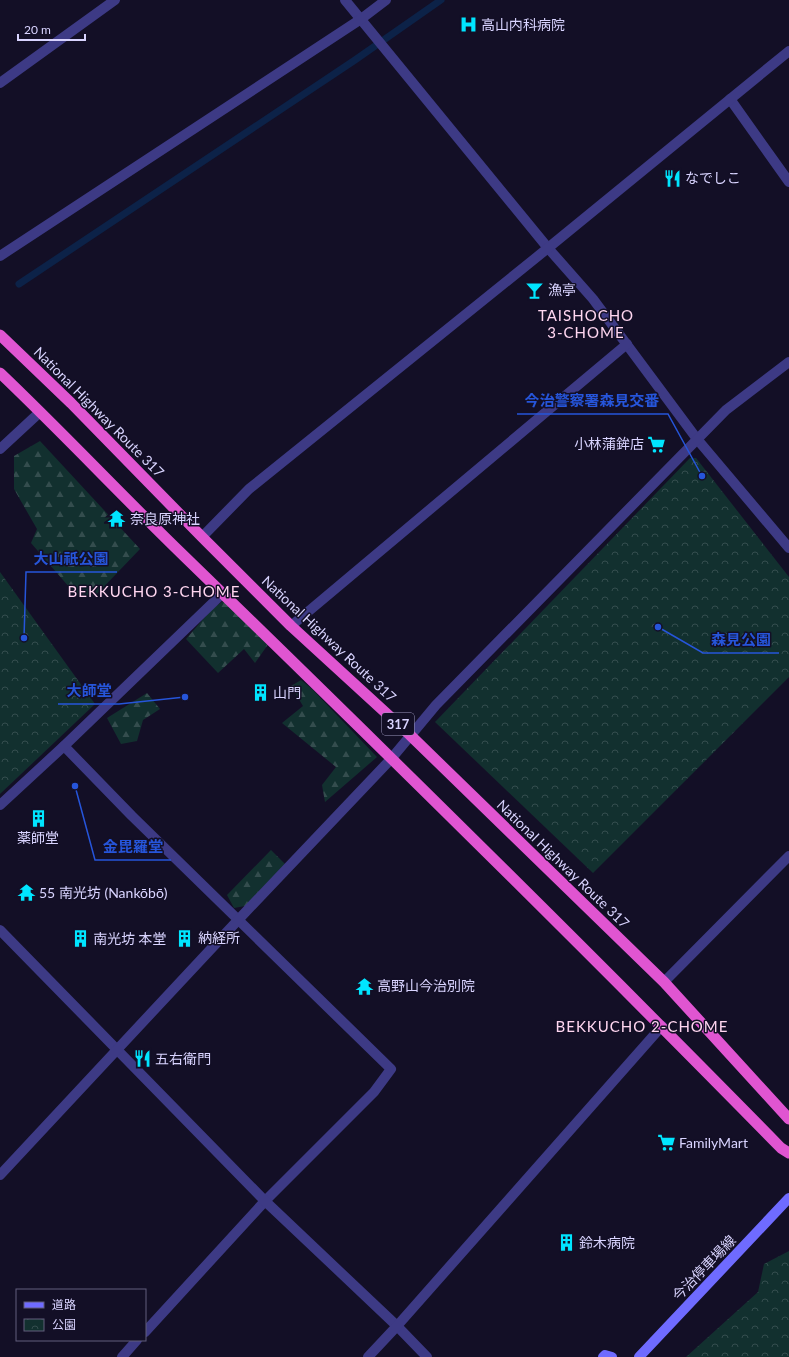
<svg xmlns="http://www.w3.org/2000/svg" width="789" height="1357" font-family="Lato,'Noto Sans JP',sans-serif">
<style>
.forest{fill:url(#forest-firs)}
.park{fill:url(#park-crowns)}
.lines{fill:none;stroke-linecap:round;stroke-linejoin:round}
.stream{stroke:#0c2248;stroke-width:7}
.minor{stroke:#3d3a85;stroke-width:10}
.tertiary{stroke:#3d3a85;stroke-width:10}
.secondary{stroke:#6f6bff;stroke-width:10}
.trunk{stroke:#e055d1;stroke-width:11}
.labels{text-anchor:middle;stroke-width:3;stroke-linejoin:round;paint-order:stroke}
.shield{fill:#130f26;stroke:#9e99be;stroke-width:1}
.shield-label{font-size:13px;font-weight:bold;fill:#d9d4ff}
.poi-label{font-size:14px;fill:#d9d4ff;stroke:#130f26;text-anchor:start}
.street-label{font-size:14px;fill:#d9d4ff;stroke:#130f26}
.neighbourhood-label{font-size:15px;letter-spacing:1px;fill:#ffd6f0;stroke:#130f26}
.leader{fill:none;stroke:#2655da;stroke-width:1.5}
.callout-dot{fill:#2655da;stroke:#130f26;stroke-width:1.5}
.callout-label{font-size:15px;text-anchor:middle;font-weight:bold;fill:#2655da;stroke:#130f26;stroke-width:3;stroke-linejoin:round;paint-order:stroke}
</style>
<defs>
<pattern id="forest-firs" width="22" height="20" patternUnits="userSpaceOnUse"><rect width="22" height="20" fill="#12302f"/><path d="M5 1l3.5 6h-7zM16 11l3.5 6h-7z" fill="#344d4e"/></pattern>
<pattern id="park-crowns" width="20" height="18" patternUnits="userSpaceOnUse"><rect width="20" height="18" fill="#12302f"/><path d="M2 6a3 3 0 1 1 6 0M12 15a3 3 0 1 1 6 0" fill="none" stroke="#344d4e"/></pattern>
</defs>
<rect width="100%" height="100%" fill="#130f26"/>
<!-- forest -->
<g class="forest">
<polygon points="40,441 140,549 95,596 76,595 31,543 37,529 14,489 14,456"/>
<polygon points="226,599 269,643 255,663 244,649 218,673 186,639 212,609"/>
<polygon points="301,680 312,689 377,757 325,802 322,785 336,767 282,723 303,706 291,686"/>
<polygon points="147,693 160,709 143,720 137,741 121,744 107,718"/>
<polygon points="271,850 285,864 245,906 234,908 227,895"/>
</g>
<!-- park -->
<g class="park">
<polygon points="690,458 696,458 789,577 789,677 593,873 435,722"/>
<polygon points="0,572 95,704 0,794"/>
<polygon points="789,1251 789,1357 686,1357 758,1292 764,1264"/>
</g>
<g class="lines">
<!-- stream -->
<polyline class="stream" points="19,284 355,60 441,0"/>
<!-- minor -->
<g class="minor">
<polyline points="345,0 548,248 593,299 697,439 789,548"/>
<polyline points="0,83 115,0"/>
<polyline points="730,99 789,182"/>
<polyline points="0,449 40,412"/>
<polyline points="202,537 249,489 548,248 789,51"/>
<polyline points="291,626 627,344"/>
<polyline points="64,746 132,816 391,1069 374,1092 265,1201 145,1332"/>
<polyline points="0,805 64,746 223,593"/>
<polyline points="0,930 265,1201 397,1326 427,1357"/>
<polyline points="664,982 789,856"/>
<polyline points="0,1175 239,919 391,759 436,705 726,410 789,362"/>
<polyline points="122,1357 137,1340"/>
<polyline points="368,1357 397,1326 662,1026"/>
</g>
<!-- tertiary -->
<polyline class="tertiary" points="0,256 361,19 386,0"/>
<!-- secondary -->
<g class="secondary">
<polyline points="603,1357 605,1355 612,1357"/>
<polyline points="639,1357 789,1198"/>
</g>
<!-- trunk -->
<g class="trunk">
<polyline points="0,335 71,403 202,537 291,626 410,735 664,982 789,1119"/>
<path d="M0 373C63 433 122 496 184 556 385 751 585 948 781 1148L789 1153"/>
</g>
</g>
<!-- icons -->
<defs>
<symbol id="hospital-bare" viewBox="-9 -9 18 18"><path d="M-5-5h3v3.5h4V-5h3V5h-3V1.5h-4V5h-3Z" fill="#00e5ff" stroke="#130f26" stroke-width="2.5" paint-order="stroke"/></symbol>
<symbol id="restaurant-bare" viewBox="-9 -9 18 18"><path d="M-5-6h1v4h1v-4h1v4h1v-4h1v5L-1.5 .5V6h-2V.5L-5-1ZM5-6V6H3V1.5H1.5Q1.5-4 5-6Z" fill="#00e5ff" stroke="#130f26" stroke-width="2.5" paint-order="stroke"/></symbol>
<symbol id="bar-bare" viewBox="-9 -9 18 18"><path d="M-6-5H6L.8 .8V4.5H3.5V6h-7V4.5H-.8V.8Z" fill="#00e5ff" stroke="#130f26" stroke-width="2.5" paint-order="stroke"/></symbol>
<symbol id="supermarket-bare" viewBox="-9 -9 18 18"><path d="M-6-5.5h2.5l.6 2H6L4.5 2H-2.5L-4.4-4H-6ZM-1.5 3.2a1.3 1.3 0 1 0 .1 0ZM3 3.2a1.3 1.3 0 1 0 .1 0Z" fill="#00e5ff" stroke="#130f26" stroke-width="2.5" paint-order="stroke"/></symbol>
<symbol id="temple-bare" viewBox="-9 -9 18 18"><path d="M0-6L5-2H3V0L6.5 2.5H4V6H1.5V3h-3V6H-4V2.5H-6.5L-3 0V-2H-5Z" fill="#00e5ff" stroke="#130f26" stroke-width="2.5" paint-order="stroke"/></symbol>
<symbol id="building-bare" viewBox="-9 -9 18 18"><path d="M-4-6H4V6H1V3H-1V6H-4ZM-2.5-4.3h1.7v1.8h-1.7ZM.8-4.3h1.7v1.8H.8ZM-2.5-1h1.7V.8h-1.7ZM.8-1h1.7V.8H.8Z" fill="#00e5ff" stroke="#130f26" stroke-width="2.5" paint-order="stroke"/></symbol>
</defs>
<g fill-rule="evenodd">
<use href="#hospital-bare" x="456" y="12" width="25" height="25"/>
<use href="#restaurant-bare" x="660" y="166" width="25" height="25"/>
<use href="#bar-bare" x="522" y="278" width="25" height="25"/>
<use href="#supermarket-bare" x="644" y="432" width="25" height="25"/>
<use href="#temple-bare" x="104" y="506" width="25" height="25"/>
<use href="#building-bare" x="248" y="680" width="25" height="25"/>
<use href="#building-bare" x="26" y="806" width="25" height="25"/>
<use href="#temple-bare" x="14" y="880" width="25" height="25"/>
<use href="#building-bare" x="172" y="926" width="25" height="25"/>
<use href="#building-bare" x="68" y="926" width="25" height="25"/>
<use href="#temple-bare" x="352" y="974" width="25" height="25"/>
<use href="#restaurant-bare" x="130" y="1046" width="25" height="25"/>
<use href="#supermarket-bare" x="654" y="1130" width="25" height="25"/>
<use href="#building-bare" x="554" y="1230" width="25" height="25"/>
</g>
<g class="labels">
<!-- shield labels -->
<rect class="shield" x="382" y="713" width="32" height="22" rx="3"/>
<g class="shield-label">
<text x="398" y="729">317</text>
</g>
<!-- poi labels -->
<g class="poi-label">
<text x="481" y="30">高山内科病院</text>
<text x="685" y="183">なでしこ</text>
<text x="548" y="295">漁亭</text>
<text x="644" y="449" text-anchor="end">小林蒲鉾店</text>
<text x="130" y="524">奈良原神社</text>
<text x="273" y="698">山門</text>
<text x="38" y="843" text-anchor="middle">薬師堂</text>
<text x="39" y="898">55 南光坊 (Nankōbō)</text>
<text x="198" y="943">納経所</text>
<text x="93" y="944">南光坊 本堂</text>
<text x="377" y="991">高野山今治別院</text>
<text x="155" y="1064">五右衛門</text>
<text x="679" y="1148">FamilyMart</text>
<text x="579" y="1248">鈴木病院</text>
</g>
<!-- street labels -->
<g class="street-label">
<text transform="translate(99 412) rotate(45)" y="5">National Highway Route 317</text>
<text transform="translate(329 639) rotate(43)" y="5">National Highway Route 317</text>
<text transform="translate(563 864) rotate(44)" y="5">National Highway Route 317</text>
<text transform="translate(704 1268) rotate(-46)" y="5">今治停車場線</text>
</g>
<!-- neighbourhood labels -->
<g class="neighbourhood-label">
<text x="586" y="321">TAISHOCHO<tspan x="586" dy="17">3-CHOME</tspan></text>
<text x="154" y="597">BEKKUCHO 3-CHOME</text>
<text x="642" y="1032">BEKKUCHO 2-CHOME</text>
</g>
</g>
<!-- callouts -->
<path class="leader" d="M702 476L668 414H517M24 638L26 572H117M658 627L703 653H779M185 697L119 704H58M75 786L95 860H171"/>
<g class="callout-dot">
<circle cx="702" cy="476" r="4"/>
<circle cx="24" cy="638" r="4"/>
<circle cx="658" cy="627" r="4"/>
<circle cx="185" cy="697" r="4"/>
<circle cx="75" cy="786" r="4"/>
</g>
<g class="callout-label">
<text x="592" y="406">今治警察署森見交番</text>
<text x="71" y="564">大山祇公園</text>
<text x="741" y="645">森見公園</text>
<text x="89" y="696">大師堂</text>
<text x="133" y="852">金毘羅堂</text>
</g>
<!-- legend -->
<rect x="16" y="1289" width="130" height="52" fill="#130f26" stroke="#625e7d"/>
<rect x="24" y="1302" width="20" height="6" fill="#6f6bff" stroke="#625e7d"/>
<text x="52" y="1309" font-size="12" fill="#d9d4ff">道路</text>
<rect x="24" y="1319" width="20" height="12" fill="url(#park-crowns)" stroke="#625e7d"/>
<text x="52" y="1329" font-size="12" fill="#d9d4ff">公園</text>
<!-- scale -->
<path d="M18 34v6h67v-6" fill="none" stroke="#d9d4ff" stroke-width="2"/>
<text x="24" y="34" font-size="12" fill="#d9d4ff" stroke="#130f26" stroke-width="3" paint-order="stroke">20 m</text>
</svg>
